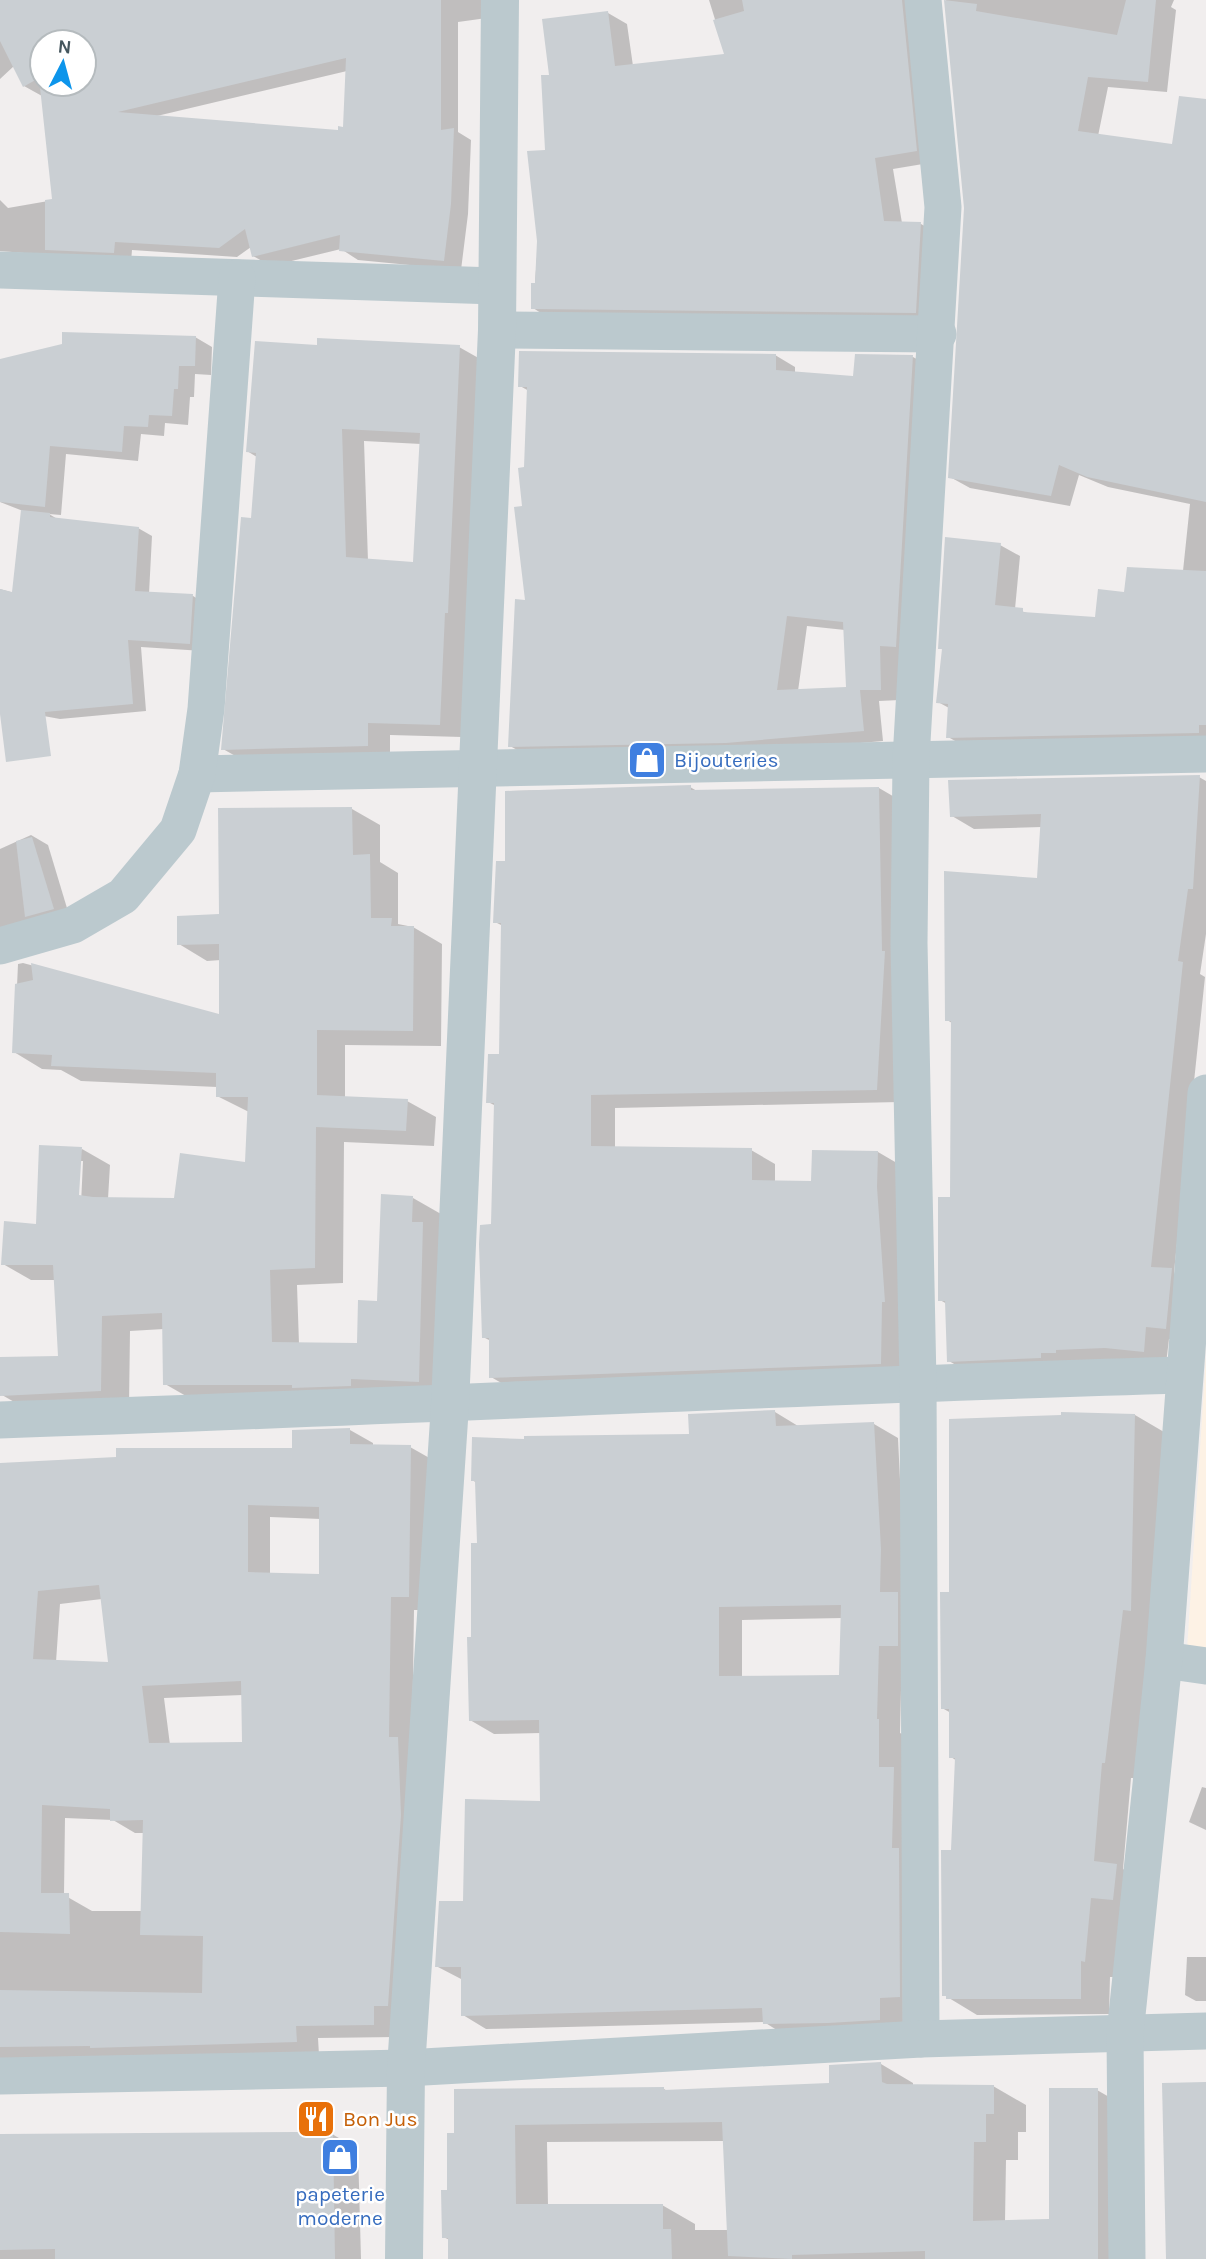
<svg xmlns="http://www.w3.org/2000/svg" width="1206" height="2259" font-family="Karla,sans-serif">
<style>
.commercial{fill:#fdf2e5}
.shadow{fill:#0003;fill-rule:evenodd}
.building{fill:#cacfd3;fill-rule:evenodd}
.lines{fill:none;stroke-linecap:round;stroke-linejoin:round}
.minor{stroke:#bbc9ce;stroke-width:37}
.tertiary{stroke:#bbc9ce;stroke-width:38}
.labels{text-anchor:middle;stroke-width:5;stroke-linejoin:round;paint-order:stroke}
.shop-label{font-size:21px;fill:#366cbe;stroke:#fff;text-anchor:start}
.food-label{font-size:21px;fill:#c56008;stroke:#fff;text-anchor:start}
</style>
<rect width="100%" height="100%" fill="#f1eeee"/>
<!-- commercial -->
<polygon class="commercial" points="1206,1356 1206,1652 1187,1650"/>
<!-- shadow -->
<g class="shadow">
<path d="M0 0H486L487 18 458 22V132L471 140 468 214 461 270 358 260 341 249 271 266 253 256 251 247 237 257 132 250 131 262 0 251V200L8 208 54 200 340 132 344 129 347 71 123 124 42 96 24 86 14 66 0 79ZM42 42H84V84H42Z"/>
<polygon points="709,0 925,0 935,162 893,169 902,223 921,224 940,235 935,323 552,320 533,308 551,77 608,13 627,24 633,66 726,55"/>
<polygon points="946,0 1174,0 1171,7 1176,10 1167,92 1108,87 1098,136 1173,146 1206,101 1206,744 968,748 948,737 949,708 938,702 943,650 940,648 1000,545 1020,556 1015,609 1030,614 1097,619 1125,594 1183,571 1190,504 1108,487 1079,475 1070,506 970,488 950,477 966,208"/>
<polygon points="195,337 212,347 211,375 195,374 194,397 190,397 188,425 165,423 164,436 141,434 138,461 66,454 61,515 49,514 59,520 138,528 152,536 149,594 193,596 206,604 203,651 141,647 146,711 60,719 0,708 0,589 14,593 23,511 0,502 0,360"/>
<path d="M318 347H459L482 360 462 737 390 735V758L246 762 223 749 253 520 257 457 247 451ZM364 441 421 444 415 564 368 561Z"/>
<path d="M775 355 795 367V373L855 378 856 356 913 357 933 368 900 700 879 701 883 741 747 753 530 757 510 746 527 601 524 508 529 391 520 386ZM807 626 845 630 848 688 798 691Z"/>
<polygon points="1199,777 1206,781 1206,934 1200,974 1205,977 1174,1272 1190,1341 1169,1339 1166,1364 971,1374 949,1361 947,1304 940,1300 952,1199 952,1023 947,1020 1039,880 1042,827 974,829 952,816"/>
<polygon points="690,787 697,791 879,788 903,802 900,1102 615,1108 615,1148 751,1150 775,1164 775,1182 812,1183 878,1152 902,1166 905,1377 515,1391 491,1377 491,1341 483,1337 493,1226 496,1106 488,1102 500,1056 503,926 495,922 506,863 508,791"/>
<path d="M352 809 380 825V862L398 873V924L413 927 442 944 441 1046 345 1045V1098L407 1101 436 1117 434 1146 344 1142 343 1283 297 1285 299 1344 358 1345 379 1302 413 1198 441 1214 447 1397 193 1400 165 1384 164 1329 130 1331 129 1406 30 1411 2 1395 60 1358 55 1280H31L3 1264 38 1225 82 1149 110 1165 108 1199 175 1200 247 1164 249 1112 217 1096V1087L81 1081 61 1070 42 1069 14 1052 18 964 23 963 221 1016V960L207 961 179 944 220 916ZM80 1161H83L81 1204H77Z"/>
<polygon points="31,835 48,845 70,918 0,945 0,849"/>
<path d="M775 1412 798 1426 874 1424 898 1438 904 1563 900 1733 902 1734 903 2033 788 2037 764 2022 486 2029 463 2015V1980L436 1966 541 1803V1733L494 1734 470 1720 479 1545 477 1483 472 1480 526 1441 691 1436ZM843 1618 841 1677 742 1678V1620Z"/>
<polygon points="1135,1415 1164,1432 1159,1626 1134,1778 1131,1778 1123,1869 1145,1882 1113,1977 1110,1977 1109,2014 977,2015 944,1995 957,1761 951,1757 951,1713 942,1708 951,1594"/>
<path d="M350 1430 373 1443V1446L410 1447 433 1460 432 1610H414L412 1746 397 2037 318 2038 319 2055 0 2060V1464L294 1450ZM270 1517 321 1519 320 1576 270 1574ZM102 1599 110 1664 56 1662 60 1604ZM243 1695V1744L170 1745 164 1698ZM65 1818 113 1820 135 1833H144L142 1911H92L64 1895Z"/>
<polygon points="1202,1787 1206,1788 1206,1830 1189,1822"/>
<polygon points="1187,1957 1206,1957 1206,2001 1196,2001 1185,1995"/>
<path d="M881 2064 913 2083V2086H993L1026 2105V2132H1018V2160H1006L1005 2222 1051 2221 1097 2090 1130 2109 1131 2259H450V2240L443 2237 449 2192V2135L664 2089 669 2092 831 2085ZM725 2141 729 2230H695V2224L662 2205 548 2206 547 2142Z"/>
<polygon points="332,2134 358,2149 361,2259 0,2259 0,2136"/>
</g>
<!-- building -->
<g class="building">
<path d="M0 0H441V130L454 128 451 204 444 261 339 251 340 235 252 257 245 229 219 248 115 242 114 253 45 250V200L52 199 39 78 23 87 0 41ZM42 42H84V84H42ZM346 58 343 127 338 126V130L118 112Z"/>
<polygon points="742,0 902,0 917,151 875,158 884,221 921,222 916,313 531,309 531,283 535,283 537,241 527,151 545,150 541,75 549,75 542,19 608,11 615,66 724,54 713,20 744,11"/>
<polygon points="944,0 977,4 976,11 1117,35 1126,0 1156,0 1148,82 1088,77 1078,131 1172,144 1179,96 1206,99 1206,502 1087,477 1059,465 1051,496 948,478 964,208"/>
<polygon points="62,332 196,336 195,366 179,366 178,389 174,389 172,416 149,415 148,427 124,426 122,452 50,446 45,507 0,502 0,359 62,344"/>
<path d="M317 338 460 345 448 613H445L440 725 368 723V746L221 750 241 517 251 518 256 453 246 452 255 341 317 345ZM342 429 420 433 413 562 346 557Z"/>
<path d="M519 351 776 354V370L853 376 855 354 913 355 896 647 880 646 881 690H860L864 731 726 743 508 747 515 599 525 600 514 507 522 506 518 468 524 467 527 387H518ZM787 616 843 622 846 687 777 690Z"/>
<polygon points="21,510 50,513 50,517 139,527 135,591 193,594 190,644 128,640 133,704 45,712 51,756 6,762 0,714 0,589 12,592"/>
<polygon points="945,537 1001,543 995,605 1023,608 1023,612 1095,617 1098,589 1124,592 1127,567 1206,571 1206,725 1199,725 1199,733 946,738 948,704 936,703 942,649 938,649"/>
<polygon points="1200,775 1193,889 1188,889 1178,961 1183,962 1151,1267 1172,1268 1166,1329 1146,1327 1144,1352 1105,1348 1056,1350 1056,1353 1041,1353 1041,1358 947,1362 945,1301 938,1301 938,1197 950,1197 951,1021 945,1021 944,871 1037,878 1041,814 950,817 948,780"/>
<polygon points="691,785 691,790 879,787 882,951 885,951 877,1090 591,1095 591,1146 752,1148 752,1180 811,1181 812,1150 878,1151 877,1187 885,1302 882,1302 881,1364 489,1378 489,1338 482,1338 479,1244 480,1225 491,1224 494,1103 486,1103 488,1054 499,1054 501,923 493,923 496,861 505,861 505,791"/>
<polygon points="352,807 353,855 370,854 371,918 392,918 391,926 414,926 413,1031 317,1030 317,1095 408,1099 406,1131 316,1127 315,1268 270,1270 272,1342 357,1343 358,1300 377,1301 381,1194 413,1196 412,1222 423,1222 419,1382 351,1379 351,1386 292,1388 292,1385 163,1385 162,1313 102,1316 101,1391 0,1396 0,1357 58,1356 53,1265 1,1265 4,1221 36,1224 39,1145 82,1147 79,1195 93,1197 174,1198 180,1153 245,1162 248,1097 216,1097 216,1073 51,1066 52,1055 12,1053 15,984 33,980 31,963 219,1014 219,944 177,945 177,916 219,914 218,808"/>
<polygon points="32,837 54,909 25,917 16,841"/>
<path d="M775 1410 776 1426 874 1422 881 1549 880 1592H898V1646H879L877 1719H879V1767H894L892 1848H899L900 1997 880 1998V2020L828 2023 763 2024 762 2008 461 2016V1967H435L439 1901H463L465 1799 540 1801 539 1720 469 1721 467 1637H471V1543H477L475 1481H471L472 1437 524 1439V1436L689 1434 688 1414ZM841 1605 839 1675 719 1676V1607Z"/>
<polygon points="1061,1412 1135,1414 1131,1611 1123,1610 1105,1763 1102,1763 1094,1861 1117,1864 1113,1900 1091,1898 1085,1962 1081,1961 1081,1999 946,1999 946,1996 942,1996 941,1850 951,1850 955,1758 949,1758 949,1709 941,1709 940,1592 949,1592 949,1419 1061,1415"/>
<path d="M350 1428V1444L411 1445 409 1597H391L389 1737H398L401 1815 388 2006H374V2025L296 2026 297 2042 90 2048V2046L0 2047V1990L202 1993 203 1936 140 1935 143 1820 110 1821V1809L42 1805 41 1893H69L70 1934 0 1932V1463L116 1457V1448H292V1430ZM248 1505 319 1507V1574L248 1572ZM99 1585 108 1662 33 1659 38 1591ZM241 1681 242 1742 149 1743 142 1686Z"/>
<polygon points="881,2062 882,2082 887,2084 994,2085 994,2114 986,2114 986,2142 974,2142 973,2221 1049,2219 1049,2088 1098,2088 1098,2259 925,2259 925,2251 792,2255 792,2259 728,2256 722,2122 515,2125 516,2204 663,2204 663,2229 671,2229 672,2259 448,2259 448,2238 442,2238 441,2190 447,2190 447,2133 454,2133 454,2089 664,2087 664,2090 829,2083 829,2065"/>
<polygon points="1206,2082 1206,2259 1166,2259 1162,2083"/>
<polygon points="296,2132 333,2132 335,2259 55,2259 55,2249 0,2250 0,2134"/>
</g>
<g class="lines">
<!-- minor -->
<g class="minor">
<polyline points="0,270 496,286"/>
<polyline points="497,330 938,334"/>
<polyline points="197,774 1206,754"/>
<polyline points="0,946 73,925 123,896 178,830 197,774 206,709 237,278"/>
<path d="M0 1420C394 1407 789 1386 1183 1375"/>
<polyline points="1164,1660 1206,1666"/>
<polyline points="921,2039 918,1382 909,943 911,759 943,207 923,0"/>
<polyline points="0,2076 406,2068 921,2039 1206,2031"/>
<polyline points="1127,2259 1125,2034 1164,1660 1206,1093"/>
</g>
<!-- tertiary -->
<polyline class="tertiary" points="404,2259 406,2068 450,1405 497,330 500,0"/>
</g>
<!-- icons -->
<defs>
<symbol id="shop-square" viewBox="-11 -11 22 22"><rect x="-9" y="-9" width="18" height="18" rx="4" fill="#3f7fe0" stroke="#fff"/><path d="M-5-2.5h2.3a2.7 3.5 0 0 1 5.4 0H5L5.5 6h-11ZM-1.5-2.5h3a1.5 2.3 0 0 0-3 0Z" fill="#fff"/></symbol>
<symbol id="restaurant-square" viewBox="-11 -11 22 22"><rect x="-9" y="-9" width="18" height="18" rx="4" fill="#e8710a" stroke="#fff"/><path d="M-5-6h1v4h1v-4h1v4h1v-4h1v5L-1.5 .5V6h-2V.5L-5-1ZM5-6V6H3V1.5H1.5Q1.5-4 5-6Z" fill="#fff"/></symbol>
</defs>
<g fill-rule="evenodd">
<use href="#shop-square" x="625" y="738" width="44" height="44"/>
<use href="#restaurant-square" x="294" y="2097" width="44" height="44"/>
<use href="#shop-square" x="318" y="2135" width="44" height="44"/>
</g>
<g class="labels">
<!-- shop labels -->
<g class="shop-label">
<text x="674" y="767">Bijouteries</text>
<text x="340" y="2201" text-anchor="middle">papeterie<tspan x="340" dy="24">moderne</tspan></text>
</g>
<!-- food labels -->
<g class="food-label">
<text x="343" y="2126">Bon Jus</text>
</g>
</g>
<!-- north arrow -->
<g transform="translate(63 63) rotate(6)"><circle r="33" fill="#ffffff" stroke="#b5bbbe" stroke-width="2"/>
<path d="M0-5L12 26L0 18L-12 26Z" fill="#0d95eb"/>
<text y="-10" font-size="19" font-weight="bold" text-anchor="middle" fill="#45565d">N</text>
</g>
</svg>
